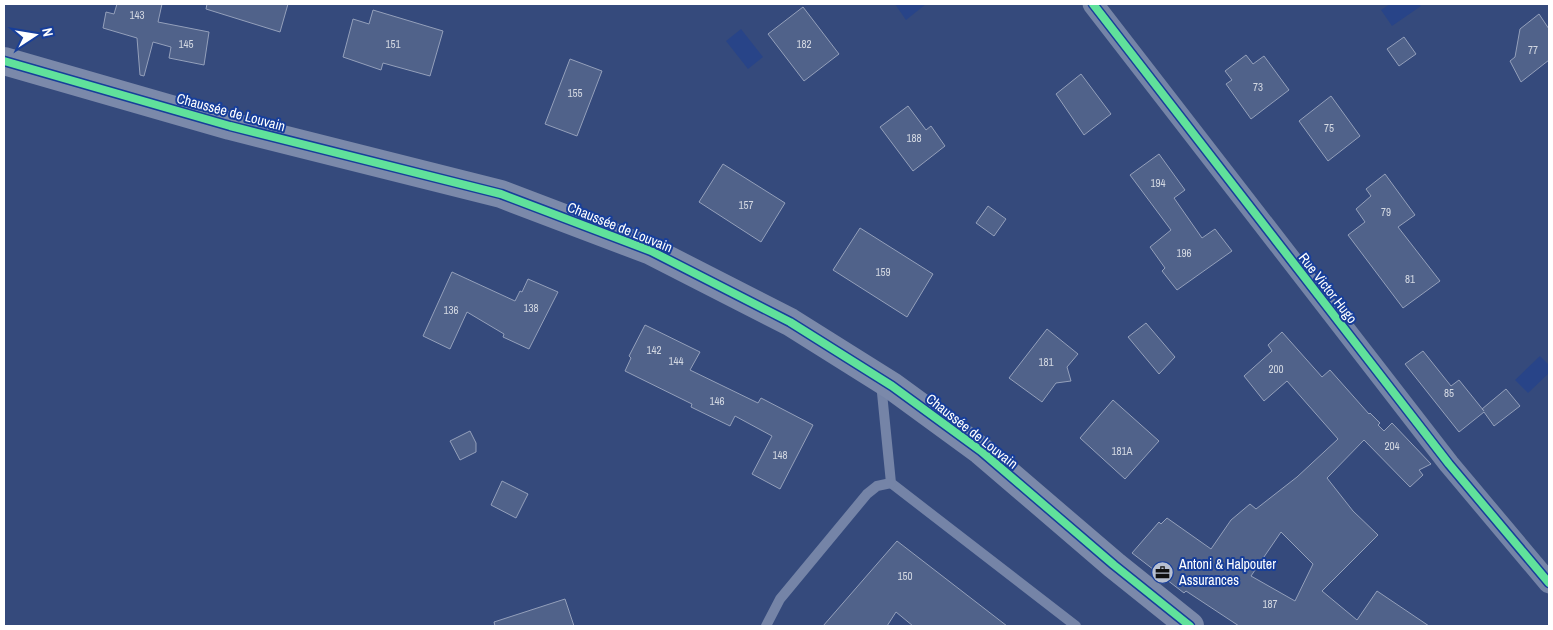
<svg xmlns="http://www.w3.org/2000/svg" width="1553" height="630" font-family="'Archivo Narrow',sans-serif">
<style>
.water{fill:#284488}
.building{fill:#50628a;stroke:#94a0bb;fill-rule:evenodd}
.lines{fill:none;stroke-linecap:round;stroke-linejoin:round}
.lane{stroke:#7584a7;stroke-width:10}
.street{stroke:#7584a7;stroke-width:21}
.secondary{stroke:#7b89aa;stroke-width:28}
.cycleway-casing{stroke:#173e9a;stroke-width:11}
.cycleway{stroke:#60e19b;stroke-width:8}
.labels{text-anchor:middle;stroke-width:4;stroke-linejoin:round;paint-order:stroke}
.number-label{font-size:11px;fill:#d3d8e2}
.street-label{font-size:14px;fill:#fff;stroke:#173e9a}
.poi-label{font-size:14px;fill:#fff;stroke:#173e9a;text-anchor:start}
</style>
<rect width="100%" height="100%" fill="#354a7c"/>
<!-- water -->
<g class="water">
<polygon points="895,4 926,4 906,20"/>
<polygon points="1390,4 1419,4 1421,6 1392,26 1381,10"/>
<polygon points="741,29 763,57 748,69 726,41"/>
<polygon points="1540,356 1549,365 1549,373 1528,393 1515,380"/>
</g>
<!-- building -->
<g class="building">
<polygon points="117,4 162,4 158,22 209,32 204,65 169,58 171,47 153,42 144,76 140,75 137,38 103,28 106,12 114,14"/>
<polygon points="207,4 288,4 280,32 206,9"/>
<polygon points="803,7 839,54 804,81 768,34"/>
<polygon points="373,10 443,31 430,76 383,63 381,70 343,57 353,19 369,24"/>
<polygon points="1539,14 1549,29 1549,60 1521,82 1510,61 1515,57 1520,29"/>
<polygon points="1404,37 1416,54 1399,66 1387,49"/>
<polygon points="1246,55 1253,64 1264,56 1289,90 1251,119 1226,84 1232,80 1225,71"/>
<polygon points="570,59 602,71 577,136 545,124"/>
<polygon points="1081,74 1111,114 1084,135 1056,94"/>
<polygon points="1331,96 1360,136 1328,161 1299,121"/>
<polygon points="908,106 926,130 931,126 945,146 913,171 880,127"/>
<polygon points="1159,154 1185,190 1174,198 1202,238 1215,229 1232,251 1177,290 1162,271 1165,268 1150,247 1171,230 1130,175"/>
<polygon points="723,164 785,203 761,242 699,202"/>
<polygon points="1385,174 1415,215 1398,227 1440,281 1403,308 1348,235 1365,222 1356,209 1371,196 1366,189"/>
<polygon points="988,206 1006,219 994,236 976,223"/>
<polygon points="860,228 933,274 907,317 833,270"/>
<polygon points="452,272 515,301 520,291 522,292 528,279 558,292 529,349 503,337 504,334 467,312 450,349 423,336"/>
<polygon points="1146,323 1175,357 1159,374 1128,337"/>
<polygon points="645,325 700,352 690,370 758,403 761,398 813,425 780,489 752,474 772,436 735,416 730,426 691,407 692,404 625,371 631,358 629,356"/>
<polygon points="1047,329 1078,354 1067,367 1071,381 1056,383 1042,402 1009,378"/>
<path d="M1282 332 1322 377 1330 370 1369 414 1370 413 1380 423 1378 425 1384 431 1392 423 1431 464 1419 470 1423 475 1410 487 1364 440 1327 478 1353 511 1378 535 1322 591 1357 620 1377 591 1429 626H1239L1186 591 1184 593 1132 553 1159 522 1161 524 1167 518 1211 549 1231 520 1250 504 1256 509 1297 477 1338 439 1287 381 1264 401 1244 376 1272 351 1268 345ZM1281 532 1313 564 1295 601 1251 576Z"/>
<polygon points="1423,351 1451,386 1459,380 1484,411 1482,409 1506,389 1520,406 1494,426 1484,412 1459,432 1405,364"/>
<polygon points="1113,400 1159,441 1125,479 1080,438"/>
<polygon points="470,431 476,443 476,452 460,460 450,441"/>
<polygon points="502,481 528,494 516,518 491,505"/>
<polygon points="897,541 1007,626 913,626 896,612 887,626 823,626"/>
<polygon points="565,599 574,626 495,626 494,622"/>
</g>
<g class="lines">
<!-- lane -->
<g class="lane">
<polyline points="881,383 891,483 1076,626"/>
<polyline points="766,626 780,599 867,494 877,486 891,483"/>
</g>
<!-- street -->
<polyline class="street" points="1093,4 1449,464 1549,583"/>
<!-- secondary -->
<polyline class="secondary" points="4,61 230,126 501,194 651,251 790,322 892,386 981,451 1114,565 1190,626"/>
<defs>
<g id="cycleway">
<polyline points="1093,4 1449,464 1549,583"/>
<polyline points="4,61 230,126 501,194 651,251 790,322 892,386 981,451 1114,565 1190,626"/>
</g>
</defs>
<!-- cycleway casing -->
<use href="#cycleway" class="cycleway-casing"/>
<!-- cycleway -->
<use href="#cycleway" class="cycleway"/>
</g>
<!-- icons -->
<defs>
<symbol id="office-disc" viewBox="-11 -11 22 22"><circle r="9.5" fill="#b8c0d1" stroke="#173e9a"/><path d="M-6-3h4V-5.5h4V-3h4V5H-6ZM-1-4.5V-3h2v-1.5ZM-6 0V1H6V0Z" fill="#111"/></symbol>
</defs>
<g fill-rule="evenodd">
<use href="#office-disc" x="1150" y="560" width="25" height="25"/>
</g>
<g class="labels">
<!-- number labels -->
<g class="number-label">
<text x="137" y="19">143</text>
<text x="186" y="48">145</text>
<text x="393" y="48">151</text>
<text x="804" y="48">182</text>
<text x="1533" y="54">77</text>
<text x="1258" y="91">73</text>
<text x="575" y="97">155</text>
<text x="1329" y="132">75</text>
<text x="914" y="142">188</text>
<text x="1158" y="187">194</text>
<text x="746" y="209">157</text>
<text x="1386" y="216">79</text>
<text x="1184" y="257">196</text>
<text x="883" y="276">159</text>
<text x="1410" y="283">81</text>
<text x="531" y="312">138</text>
<text x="451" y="314">136</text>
<text x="654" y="354">142</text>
<text x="676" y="365">144</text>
<text x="1046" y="366">181</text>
<text x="1276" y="373">200</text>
<text x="1449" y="397">85</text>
<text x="717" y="405">146</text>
<text x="1392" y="450">204</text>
<text x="1122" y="455">181A</text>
<text x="780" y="459">148</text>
<text x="905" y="580">150</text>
<text x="1270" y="608">187</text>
</g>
<!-- street labels -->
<g class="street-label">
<text transform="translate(231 112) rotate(15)" y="5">Chaussée de Louvain</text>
<text transform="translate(620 227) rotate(22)" y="5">Chaussée de Louvain</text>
<text transform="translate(1328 288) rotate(52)" y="5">Rue Victor Hugo</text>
<text transform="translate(972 431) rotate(38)" y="5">Chaussée de Louvain</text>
</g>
<!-- poi labels -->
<g class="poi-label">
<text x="1179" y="569">Antoni &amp; Halpouter<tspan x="1179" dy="16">Assurances</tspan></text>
</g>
</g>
<!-- border -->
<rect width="1553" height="630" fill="none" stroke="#ffffff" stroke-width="10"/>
<!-- north arrow -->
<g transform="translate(35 35) rotate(78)" stroke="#173e9a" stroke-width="4" paint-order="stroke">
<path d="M0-4L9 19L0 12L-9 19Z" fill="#ffffff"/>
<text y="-8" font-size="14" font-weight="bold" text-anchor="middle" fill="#ffffff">N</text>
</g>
</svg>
